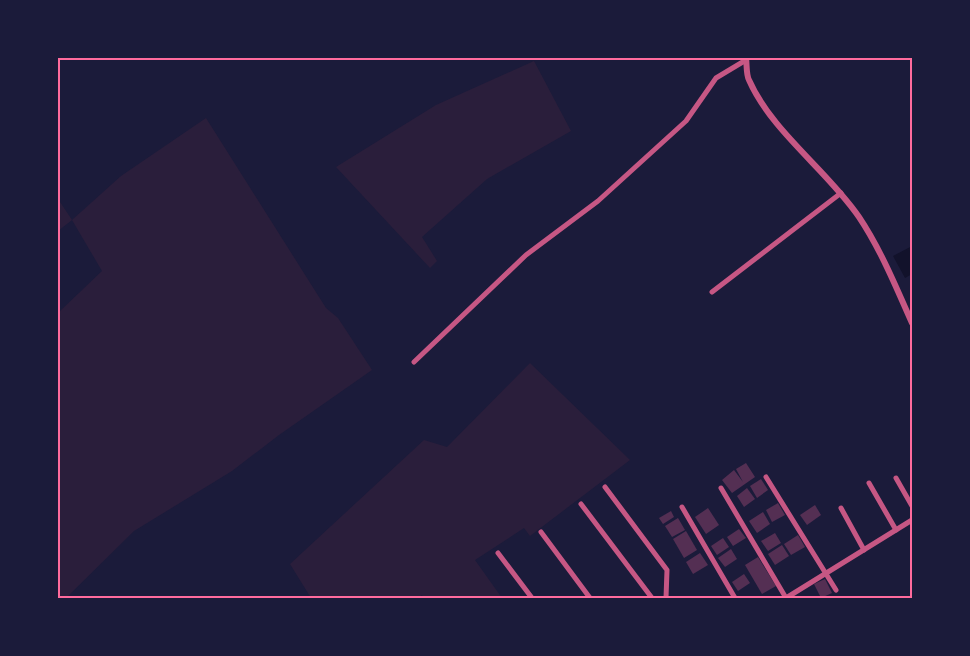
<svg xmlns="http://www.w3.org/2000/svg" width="970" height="656" font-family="Mulish,sans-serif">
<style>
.green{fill:#2a1e3b}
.water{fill:#12122b}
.building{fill:#542f53}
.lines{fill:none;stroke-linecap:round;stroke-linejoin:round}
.minor{stroke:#c65784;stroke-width:5}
.tertiary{stroke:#c65784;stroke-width:6}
.neatline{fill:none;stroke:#ff6b9d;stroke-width:2}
</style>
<rect width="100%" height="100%" fill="#1b1b3a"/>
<!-- green -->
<g class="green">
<polygon points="534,61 571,131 487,179 422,237 437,261 430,268 336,167 436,105"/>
<polygon points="206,118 326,308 338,318 372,370 279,435 232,471 134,531 66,598 58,598 58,313 102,271 72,220 58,231 58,199 72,220 121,176"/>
<polygon points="530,363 630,460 530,536 524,528 475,560 502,598 424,598 422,595 418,598 311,598 290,564 424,440 447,447"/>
</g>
<!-- water -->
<polygon class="water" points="912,246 912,274 905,278 893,256"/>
<!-- building -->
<g class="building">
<polygon points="746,463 755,477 732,493 722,480 734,470 743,482 736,469"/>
<polygon points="761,479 768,490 757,498 750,486"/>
<polygon points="747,488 755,499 744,507 737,496"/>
<polygon points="778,503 785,515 772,522 766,510"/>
<polygon points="815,505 821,515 807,525 800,515"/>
<polygon points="708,508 719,525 706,534 695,517"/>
<polygon points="671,511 674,517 663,524 659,518"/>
<polygon points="763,512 770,524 757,533 749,521"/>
<polygon points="678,518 685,530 672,537 665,526"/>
<polygon points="739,529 746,538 733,546 727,537"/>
<polygon points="686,531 697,550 684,558 673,539"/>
<polygon points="775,533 781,543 768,551 761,541"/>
<polygon points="798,535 805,547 791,555 784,544"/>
<polygon points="723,538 729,547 717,555 711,546"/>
<polygon points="782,545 789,556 775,565 768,554"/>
<polygon points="731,549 737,559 725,567 718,558"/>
<polygon points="700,553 708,565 693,574 686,562"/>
<polygon points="758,557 776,586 762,594 745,565"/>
<polygon points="744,574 750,583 738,591 732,582"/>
<polygon points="825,579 832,593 821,598 814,584"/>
</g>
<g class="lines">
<!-- minor -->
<g class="minor">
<polyline points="712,292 841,193"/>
<polyline points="414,362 526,255 598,201 686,121 716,78 746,60"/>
<polyline points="766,477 836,590"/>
<polyline points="896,478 912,506"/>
<polyline points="869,483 896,530"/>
<polyline points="605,487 667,570 666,598"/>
<polyline points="721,488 786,598"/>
<polyline points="581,504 652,598"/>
<polyline points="682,507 735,598"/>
<polyline points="841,508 864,550"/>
<polyline points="541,532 590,598"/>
<polyline points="498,553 532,598"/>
<polyline points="786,598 912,520"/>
</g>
<!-- tertiary -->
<path class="tertiary" d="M746 58C747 65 746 74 749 80 772 132 827 170 859 217 881 250 896 287 912 323"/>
</g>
<!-- border -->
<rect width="970" height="656" fill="none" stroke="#1b1b3a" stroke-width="118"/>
<rect x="59" y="59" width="852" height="538" class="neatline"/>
</svg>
